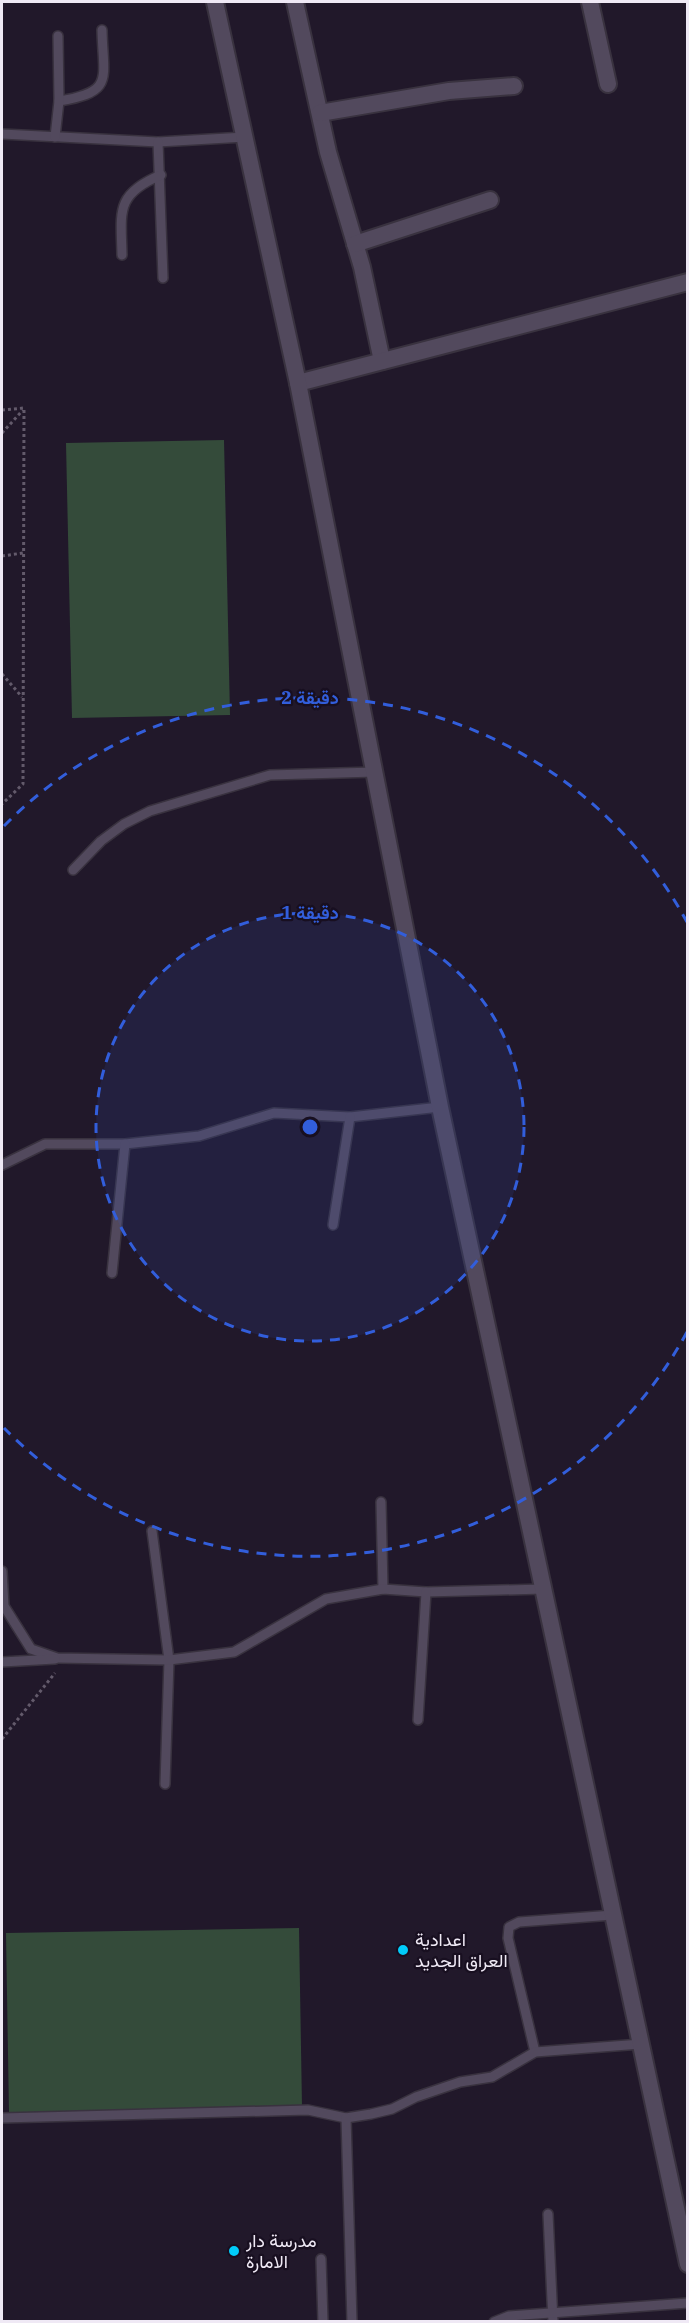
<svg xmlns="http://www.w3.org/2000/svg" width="689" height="2323" font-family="'IBM Plex Serif',Vazirmatn,serif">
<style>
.pitch{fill:#344b3a}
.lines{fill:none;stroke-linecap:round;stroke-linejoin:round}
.service-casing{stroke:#39323f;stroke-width:12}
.minor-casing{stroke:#39323f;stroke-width:20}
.tertiary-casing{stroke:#39323f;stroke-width:20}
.path{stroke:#635a6b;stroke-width:3;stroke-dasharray:3 3;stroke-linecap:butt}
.service{stroke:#52495d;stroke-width:9}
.minor{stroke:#52495d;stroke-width:16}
.tertiary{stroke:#52495d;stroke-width:16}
.ring{fill:none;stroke:#325edb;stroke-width:3;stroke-dasharray:10 8}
.poi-dot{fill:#01cbf9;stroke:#180f20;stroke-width:2}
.labels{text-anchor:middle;stroke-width:4.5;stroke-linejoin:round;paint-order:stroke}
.poi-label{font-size:18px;fill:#efe9f5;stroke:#180f20;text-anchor:start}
.centre{fill:#325edb;stroke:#180f20;stroke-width:3}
.ring-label{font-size:18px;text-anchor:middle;font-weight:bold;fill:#325edb;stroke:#180f20;stroke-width:4.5;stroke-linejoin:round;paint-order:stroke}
</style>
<rect width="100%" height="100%" fill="#21182a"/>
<!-- pitch -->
<g class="pitch">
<polygon points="224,440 230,715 72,718 66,443"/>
<polygon points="299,1928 302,2107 9,2113 6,1933"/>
</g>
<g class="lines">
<defs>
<g id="service">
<path d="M59 101C115 92 103 79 102 30"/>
<polyline points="2,134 158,142 245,137"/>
<polyline points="55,137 59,101 58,36"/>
<polyline points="158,142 163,278"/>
<path d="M122 255C121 212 115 194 161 175"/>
<polyline points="73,870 101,841 124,824 150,811 270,775 375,772"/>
<polyline points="2,1165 45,1144 125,1144 199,1136 274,1113 350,1117 440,1107"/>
<polyline points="333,1225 350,1117"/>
<polyline points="112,1273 125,1144"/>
<polyline points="381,1502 383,1589"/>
<polyline points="152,1531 169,1660 165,1784"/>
<polyline points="2,1571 4,1606 31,1649 57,1658 169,1660 234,1652 326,1599 383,1589 426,1592 543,1589"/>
<polyline points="2,1662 55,1659"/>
<polyline points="418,1720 426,1592"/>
<polyline points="535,2052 508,1938 509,1927 519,1922 613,1915"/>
<polyline points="2,2118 308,2110 346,2118 371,2114 392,2109 416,2097 460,2082 492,2077 535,2052 641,2044"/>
<polyline points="346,2118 352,2322"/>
<polyline points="548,2214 553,2322"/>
<polyline points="321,2259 323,2322"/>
<polyline points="494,2322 509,2316 688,2303"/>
</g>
<g id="minor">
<polyline points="295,2 328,152 362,267 382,361"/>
<polyline points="590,2 608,84"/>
<polyline points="320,113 449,91 514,86"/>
<polyline points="355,244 490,200"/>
<polyline points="298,383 688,282"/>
</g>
<polyline id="tertiary" points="215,2 298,383 440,1107 688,2264"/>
</defs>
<!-- service casing -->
<use href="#service" class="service-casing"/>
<!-- minor casing -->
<use href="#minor" class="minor-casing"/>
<!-- tertiary casing -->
<use href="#tertiary" class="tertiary-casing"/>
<!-- path -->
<g class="path">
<polyline points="2,410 24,408 23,784 2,804"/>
<polyline points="2,433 23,410"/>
<polyline points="2,556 23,553"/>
<polyline points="2,674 22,697"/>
<polyline points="2,1739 55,1673"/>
</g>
<!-- service -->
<use href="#service" class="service"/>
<!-- minor -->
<use href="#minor" class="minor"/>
<!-- tertiary -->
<use href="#tertiary" class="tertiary"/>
</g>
<!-- distance rings -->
<circle cx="310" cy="1127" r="214" fill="#325edb" fill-opacity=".12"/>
<g class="ring">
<circle cx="310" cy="1127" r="214"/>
<path d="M687 1332A429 429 0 0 1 4 1428M4 826A429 429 0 0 1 687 922"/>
</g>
<!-- markers -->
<g class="poi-dot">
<circle cx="403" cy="1950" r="6"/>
<circle cx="234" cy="2251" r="6"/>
</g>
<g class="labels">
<!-- poi labels -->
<g class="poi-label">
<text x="415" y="1946">اعدادية<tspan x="415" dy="21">العراق الجديد</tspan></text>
<text x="246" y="2247">مدرسة دار<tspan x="246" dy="21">الامارة</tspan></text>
</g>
</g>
<circle cx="310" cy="1127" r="9" class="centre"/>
<g class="ring-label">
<text x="310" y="704">2 دقيقة</text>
<text x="310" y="919">1 دقيقة</text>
</g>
<!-- border -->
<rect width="689" height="2323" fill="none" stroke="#efe9f5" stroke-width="6"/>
</svg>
